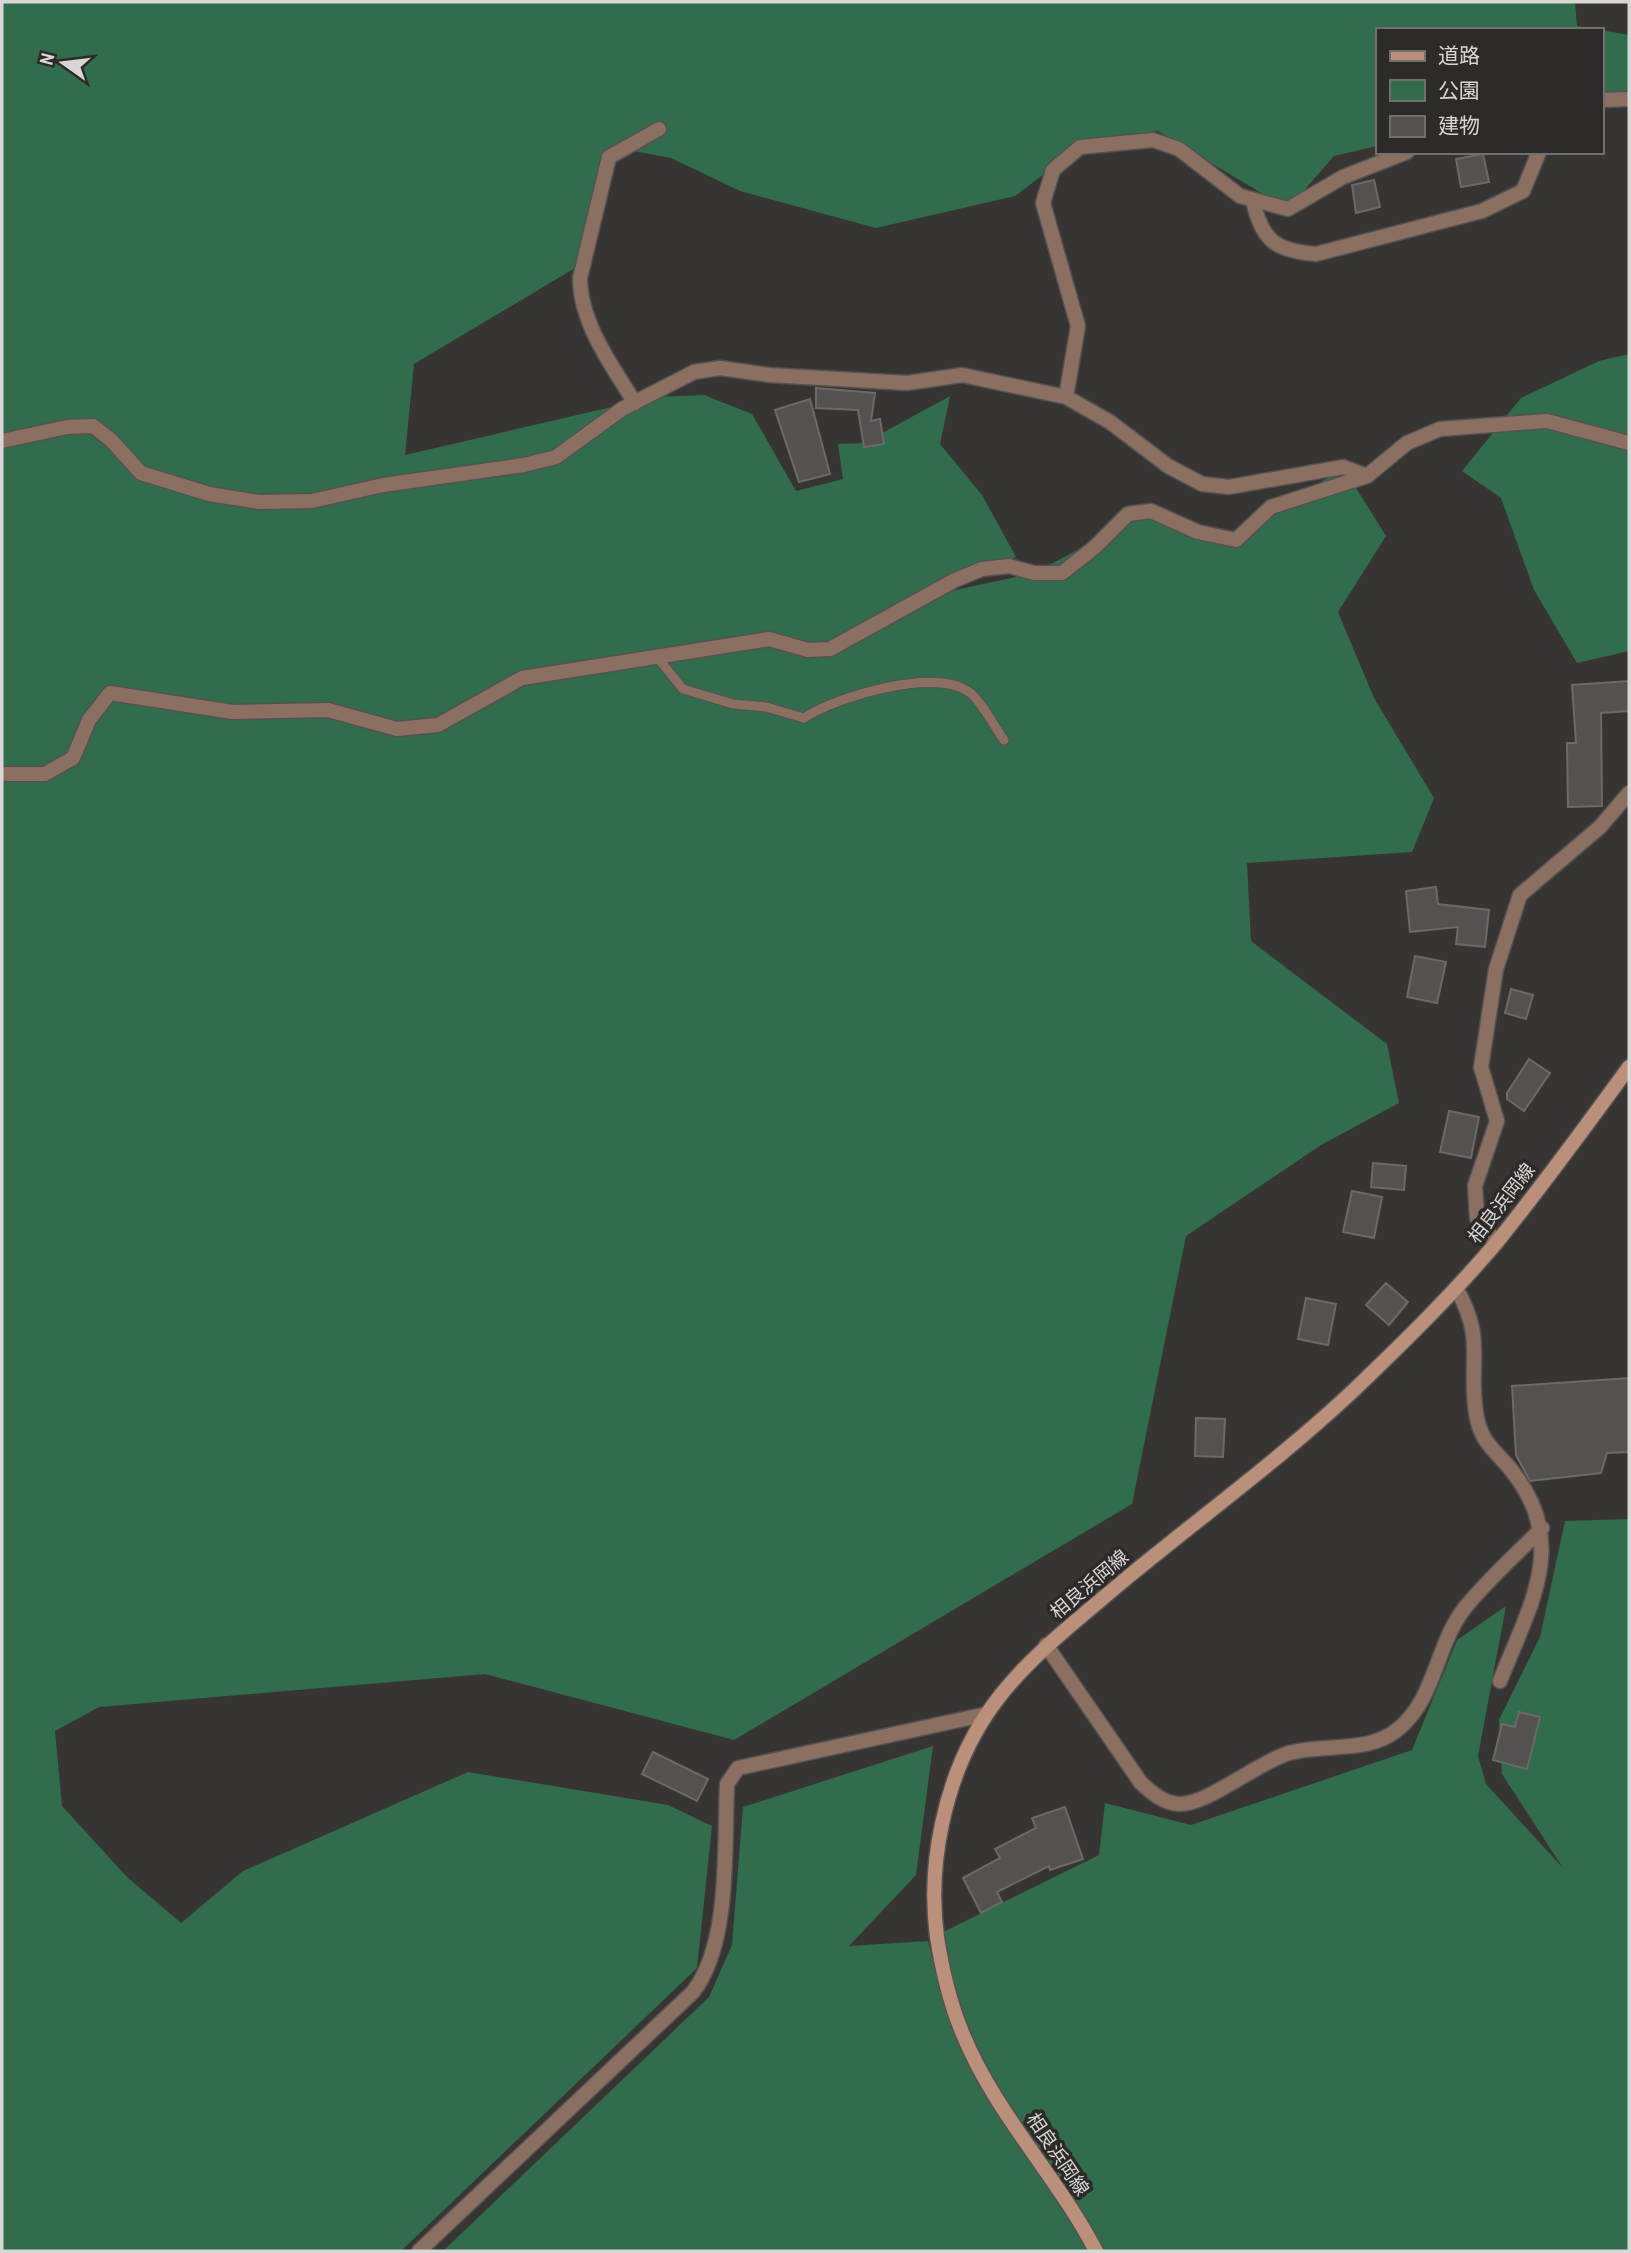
<svg xmlns="http://www.w3.org/2000/svg" width="1631" height="2253" font-family="'Archivo Narrow','Noto Sans JP',sans-serif">
<style>
.green{fill:#316c4d}
.building{fill:#545151;stroke:#6c6968;stroke-width:2}
.lines{fill:none;stroke-linecap:round;stroke-linejoin:round}
.lane-casing{stroke:#545250;stroke-width:11}
.street-casing{stroke:#545250;stroke-width:17}
.secondary-casing{stroke:#545250;stroke-width:17}
.lane{stroke:#8b7062;stroke-width:9}
.street{stroke:#8b7062;stroke-width:14}
.secondary{stroke:#bb907a;stroke-width:14}
.labels{text-anchor:middle;stroke-width:7;stroke-linejoin:round;paint-order:stroke}
.street-label{font-size:19px;fill:#d8d7d6;stroke:#2d2b29}
</style>
<rect width="100%" height="100%" fill="#373533"/>
<!-- green -->
<g class="green">
<polygon points="2,2 1575,2 1577,26 1599,30 1377,30 1377,146 1334,156 1288,209 1158,131 1080,147 1015,196 876,228 740,191 671,158 612,147 585,262 414,364 405,455 655,397 704,395 752,414 796,491 843,479 838,444 864,443 950,396 940,444 982,495 1016,557 928,596 1034,573 1151,511 1236,540 1343,467 1386,536 1338,612 1374,698 1434,798 1412,852 1247,863 1251,941 1387,1044 1399,1103 1321,1145 1186,1236 1132,1504 734,1740 485,1674 99,1707 55,1731 62,1806 127,1877 181,1923 243,1871 468,1772 668,1805 712,1826 697,1968 401,2251 2,2251"/>
<polygon points="1601,30 1629,35 1629,99 1601,100"/>
<polygon points="1629,354 1629,651 1577,663 1534,590 1501,498 1462,471 1521,398 1599,361"/>
<polygon points="1629,1519 1629,2251 443,2251 709,1997 732,1945 743,1807 933,1746 916,1875 849,1946 928,1941 944,2002 975,2052 933,1937 1099,1855 1105,1803 1191,1825 1412,1750 1457,1640 1506,1606 1478,1756 1486,1784 1563,1868 1502,1774 1499,1720 1540,1637 1565,1521"/>
</g>
<!-- building -->
<g class="building">
<polygon points="1483,154 1489,182 1461,187 1456,159"/>
<polygon points="1374,180 1380,207 1356,213 1352,185"/>
<polygon points="816,388 875,393 871,421 880,419 884,444 864,447 858,410 816,408"/>
<polygon points="810,399 830,474 799,482 775,410"/>
<polygon points="1629,681 1629,711 1601,713 1602,806 1568,807 1567,743 1576,743 1572,685"/>
<polygon points="1436,887 1438,904 1489,910 1485,947 1456,944 1458,927 1410,932 1406,891"/>
<polygon points="1415,956 1446,962 1437,1003 1407,997"/>
<polygon points="1511,989 1533,995 1526,1019 1505,1013"/>
<polygon points="1529,1059 1550,1073 1524,1111 1507,1099 1507,1093"/>
<polygon points="1449,1111 1479,1117 1471,1158 1440,1152"/>
<polygon points="1373,1163 1406,1166 1404,1190 1371,1187"/>
<polygon points="1352,1191 1382,1197 1374,1238 1343,1232"/>
<polygon points="1386,1283 1408,1302 1389,1325 1366,1305"/>
<polygon points="1306,1298 1336,1304 1328,1345 1298,1339"/>
<polygon points="1629,1378 1629,1452 1607,1453 1601,1473 1530,1481 1516,1455 1512,1386"/>
<polygon points="1196,1418 1225,1419 1223,1457 1195,1456"/>
<polygon points="1519,1712 1540,1717 1527,1769 1493,1760 1502,1724 1515,1727"/>
<polygon points="653,1752 708,1779 697,1801 642,1774"/>
<polygon points="1065,1807 1083,1859 1050,1870 1049,1866 997,1892 1002,1902 981,1913 963,1878 1000,1858 995,1849 1036,1828 1032,1818"/>
</g>
<g class="lines">
<defs>
<path id="lane" d="M657 657 683 689 733 704 766 707 804 718C836 697 934 667 969 692 980 699 995 728 1004 740"/>
<g id="street">
<polyline points="1601,100 1629,99"/>
<path d="M1253 201C1262 241 1276 251 1316 254L1482 211 1523 191 1539 152"/>
<polyline points="1066,397 1078,326 1043,203 1053,170 1080,147 1153,140 1179,149 1240,196 1288,209 1343,177 1407,152"/>
<path d="M635 403C612 366 580 323 580 278L609 157 659 129"/>
<polyline points="2,441 67,427 93,426 111,440 141,473 209,494 259,502 312,501 383,485 524,465 556,457 622,409 694,372 720,368 769,375 907,383 962,375 1066,397 1110,422 1168,466 1202,484 1229,487 1343,467 1367,476"/>
<polyline points="2,774 45,774 73,758 89,720 110,693 233,712 328,710 397,729 438,725 522,678 769,639 808,650 830,649 955,580 982,569 1009,566 1034,573 1062,573 1095,547 1128,514 1151,511 1198,532 1236,540 1271,507 1367,476 1407,443 1440,429 1547,421 1629,443"/>
<polyline points="1496,1242 1477,1218 1475,1186 1497,1121 1481,1067 1496,969 1520,895 1600,827 1629,793"/>
<path d="M1456 1288C1486 1340 1468 1361 1476 1413 1481 1446 1498 1451 1515 1475 1569 1546 1528 1609 1500 1681"/>
<path d="M1046 1645 1141 1783C1151 1792 1163 1803 1178 1804 1206 1806 1258 1762 1289 1753 1324 1743 1367 1754 1397 1730 1435 1701 1436 1645 1464 1609 1487 1580 1516 1555 1542 1528"/>
<path d="M419 2251 693 1992C731 1943 724 1846 727 1784L738 1768 987 1714"/>
</g>
<path id="secondary" d="M1096 2251C1057 2176 994 2112 962 2032 950 2003 942 1969 937 1937 932 1900 934 1861 942 1824 967 1704 1033 1657 1122 1582 1199 1518 1282 1458 1355 1389 1404 1342 1453 1294 1497 1242 1543 1185 1586 1126 1629 1067"/>
</defs>
<!-- lane casing -->
<use href="#lane" class="lane-casing"/>
<!-- street casing -->
<use href="#street" class="street-casing"/>
<!-- secondary casing -->
<use href="#secondary" class="secondary-casing"/>
<!-- lane -->
<use href="#lane" class="lane"/>
<!-- street -->
<use href="#street" class="street"/>
<!-- secondary -->
<use href="#secondary" class="secondary"/>
</g>
<g class="labels">
<!-- street labels -->
<g class="street-label">
<text transform="translate(1501 1203) rotate(-52)" y="7">相良浜岡線</text>
<text transform="translate(1089 1584) rotate(-40)" y="7">相良浜岡線</text>
<text transform="translate(1058 2154) rotate(56)" y="7">相良浜岡線</text>
</g>
</g>
<!-- border -->
<rect width="1631" height="2253" fill="none" stroke="#d8d7d6" stroke-width="7"/>
<!-- legend -->
<rect x="1376" y="28" width="228" height="126" fill="#2d2b29" stroke="#71706e" stroke-width="2"/>
<rect x="1390" y="51" width="35" height="10" fill="#bb907a" stroke="#71706e" stroke-width="2"/>
<text x="1438" y="63" font-size="21" fill="#d8d7d6">道路</text>
<rect x="1390" y="80" width="35" height="21" fill="#316c4d" stroke="#71706e" stroke-width="2"/>
<text x="1438" y="98" font-size="21" fill="#d8d7d6">公園</text>
<rect x="1390" y="116" width="35" height="21" fill="#545151" stroke="#71706e" stroke-width="2"/>
<text x="1438" y="133" font-size="21" fill="#d8d7d6">建物</text>
<!-- north arrow -->
<g transform="translate(63 63) rotate(284)" stroke="#2d2b29" stroke-width="5" paint-order="stroke">
<path d="M0-5L12 26L0 18L-12 26Z" fill="#d8d7d6"/>
<text y="-10" font-size="19" font-weight="bold" text-anchor="middle" fill="#d8d7d6">N</text>
</g>
</svg>
